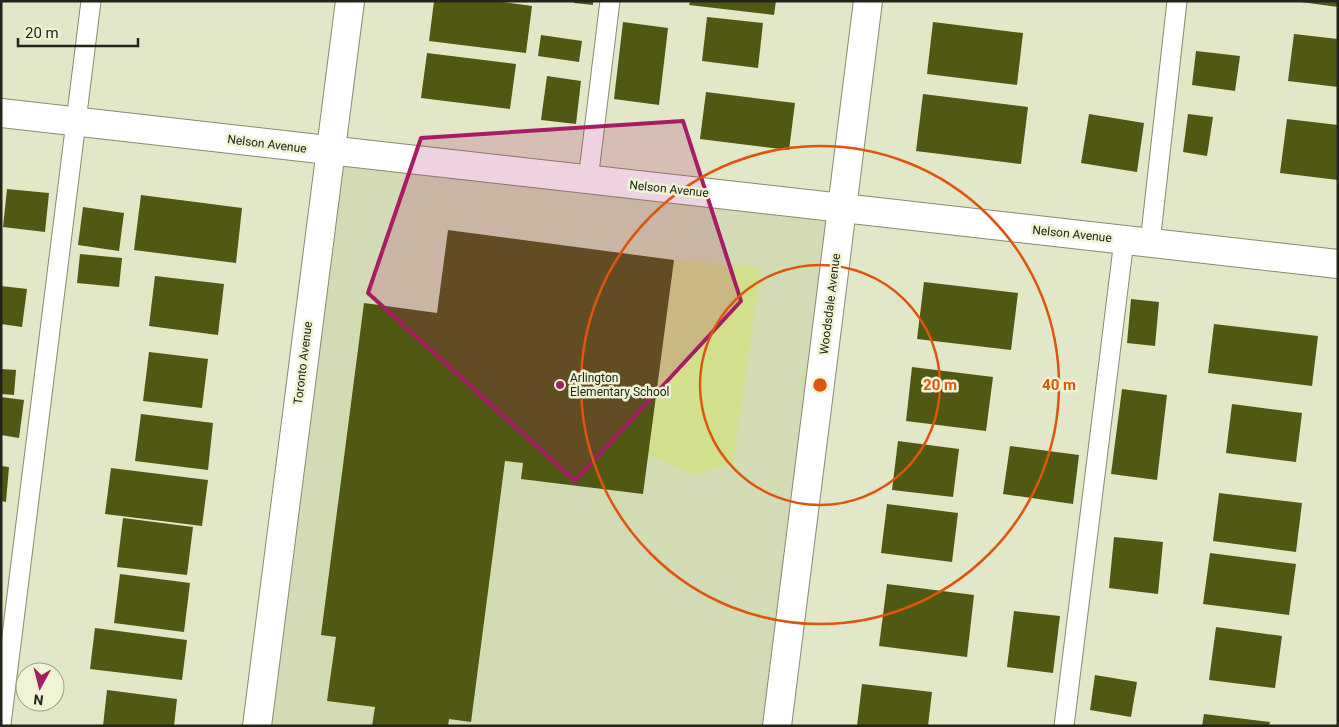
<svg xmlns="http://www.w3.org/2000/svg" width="1339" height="727" font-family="Roboto,sans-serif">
  <rect width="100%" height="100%" fill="#e1e7c7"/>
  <!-- built -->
  <polygon fill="#d3dbb5" points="330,151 842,208 777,726 257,726"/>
  <!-- green -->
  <polygon fill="#d2df8d" points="674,260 761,267 733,463 694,475 648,455"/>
  <!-- building -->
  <g fill="#505814">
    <polygon points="434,1 496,1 532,6 526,53 429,41"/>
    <polygon points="574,1 593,1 593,5 574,3"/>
    <polygon points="690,1 776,1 774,15 689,5"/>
    <polygon points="1301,1 1338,1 1338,7 1301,2"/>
    <polygon points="707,17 763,23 758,68 702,61"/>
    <polygon points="623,22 668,28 659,105 614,99"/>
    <polygon points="933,22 1023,33 1017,85 927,74"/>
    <polygon points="1294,34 1338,39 1338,87 1288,81"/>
    <polygon points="541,35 582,41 579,62 538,56"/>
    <polygon points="1196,51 1240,56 1235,91 1192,85"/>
    <polygon points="427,53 516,64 510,109 421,98"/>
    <polygon points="547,76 581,81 576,124 541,120"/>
    <polygon points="706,92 795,103 789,150 700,139"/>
    <polygon points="923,94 1028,107 1021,164 916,151"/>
    <polygon points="1089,114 1144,123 1137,172 1081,163"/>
    <polygon points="1188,114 1213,117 1207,156 1183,152"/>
    <polygon points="1287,119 1338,125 1338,180 1280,173"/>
    <polygon points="7,189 49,193 45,232 3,227"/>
    <polygon points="141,195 242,208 236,263 134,250"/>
    <polygon points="83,207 124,213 119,251 78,245"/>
    <polygon points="448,230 674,260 643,494 521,479 523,463 505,461 471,722 449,719 448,726 372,726 375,707 327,701 336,637 321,635 364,303 437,313"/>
    <polygon points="80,254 122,258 119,287 77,283"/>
    <polygon points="155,276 224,284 218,335 149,326"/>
    <polygon points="924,282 1018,293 1011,350 917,339"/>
    <polygon points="1,286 27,289 22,327 1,324"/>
    <polygon points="1131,299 1159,302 1155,346 1127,343"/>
    <polygon points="1214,324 1318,336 1312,386 1208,373"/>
    <polygon points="149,352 208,359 202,408 143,401"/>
    <polygon points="912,367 993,377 986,431 906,421"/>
    <polygon points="1,369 16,370 14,395 1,394"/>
    <polygon points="1122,389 1167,395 1157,480 1111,474"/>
    <polygon points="1,397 24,400 19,438 1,435"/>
    <polygon points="1232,404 1302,413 1296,462 1226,453"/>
    <polygon points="141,414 213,423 208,470 135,461"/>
    <polygon points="898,441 959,449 953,497 892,490"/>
    <polygon points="1010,446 1079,455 1073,504 1003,494"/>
    <polygon points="1,466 9,467 6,502 1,501"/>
    <polygon points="111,468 208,480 202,526 105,514"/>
    <polygon points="1219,493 1302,503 1296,552 1213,541"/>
    <polygon points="887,504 958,513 952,562 881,553"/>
    <polygon points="123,518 193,527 187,575 117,567"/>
    <polygon points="1114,537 1163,542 1158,594 1109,588"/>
    <polygon points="1210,553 1296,564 1289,615 1203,604"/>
    <polygon points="120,574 190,583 184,632 114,623"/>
    <polygon points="887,584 974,595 967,657 879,646"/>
    <polygon points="1014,611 1060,616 1053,673 1007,667"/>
    <polygon points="1216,627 1282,636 1275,688 1209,680"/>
    <polygon points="95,628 187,640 182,680 90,669"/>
    <polygon points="1095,675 1137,682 1131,717 1090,710"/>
    <polygon points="862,684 932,692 928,726 857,726"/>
    <polygon points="107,690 177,699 174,726 103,726"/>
    <polygon points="1204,714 1270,722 1269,726 1202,726"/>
  </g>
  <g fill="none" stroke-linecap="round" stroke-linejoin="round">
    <defs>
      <g id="lane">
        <polyline points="588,180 610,1"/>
        <polyline points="1150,243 1177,1"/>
        <polyline points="1,724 91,1"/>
        <polyline points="1064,726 1124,240"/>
      </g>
      <g id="street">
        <polyline points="1,113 1338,264"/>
        <polyline points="257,726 350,1"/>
      </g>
      <polyline id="secondary" points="777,726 868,1"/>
    </defs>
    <!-- lane casing -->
    <use href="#lane" stroke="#868b6e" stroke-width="21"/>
    <!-- street casing -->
    <use href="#street" stroke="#868b6e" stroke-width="30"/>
    <!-- secondary casing -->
    <use href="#secondary" stroke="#868b6e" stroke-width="30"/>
    <!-- lane -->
    <use href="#lane" stroke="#fff" stroke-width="19"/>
    <!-- street -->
    <use href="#street" stroke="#fff" stroke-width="28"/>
    <!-- secondary -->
    <use href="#secondary" stroke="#fff" stroke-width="28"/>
  </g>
  <!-- marked area -->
  <path fill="#a61d64" fill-opacity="0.2" stroke="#a61d64" stroke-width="4" stroke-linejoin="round" d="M683,121l58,180 -166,180 -207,-188 53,-155z"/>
  <!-- distance rings -->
  <g fill="none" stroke="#de560d" stroke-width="2.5">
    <circle cx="820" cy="385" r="120"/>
    <circle cx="820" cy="385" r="239"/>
  </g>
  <!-- markers -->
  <circle fill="#a61d64" stroke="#eef4d4" stroke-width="2" cx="560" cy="385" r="5"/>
  <g text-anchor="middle" stroke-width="5" stroke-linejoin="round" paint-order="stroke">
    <!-- street labels -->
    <g font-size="12" fill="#232519" stroke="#eef4d4">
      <text transform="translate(267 144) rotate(7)" y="4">Nelson Avenue</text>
      <text transform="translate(669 189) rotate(6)" y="4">Nelson Avenue</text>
      <text transform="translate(1072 234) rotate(6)" y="4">Nelson Avenue</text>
      <text transform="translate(830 304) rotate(-83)" y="4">Woodsdale Avenue</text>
      <text transform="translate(303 363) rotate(-83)" y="4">Toronto Avenue</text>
    </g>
    <!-- poi labels -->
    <g font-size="12" fill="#232519" stroke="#eef4d4" text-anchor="start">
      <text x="570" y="382">Arlington<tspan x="570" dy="14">Elementary School</tspan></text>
    </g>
  </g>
  <circle cx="820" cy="385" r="8" fill="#de560d" stroke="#eef4d4" stroke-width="2.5"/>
  <g font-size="15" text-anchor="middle" font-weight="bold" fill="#de560d" stroke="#eef4d4" stroke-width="5" stroke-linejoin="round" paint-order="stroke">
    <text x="940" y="390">20 m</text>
    <text x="1059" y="390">40 m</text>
  </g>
  <!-- border -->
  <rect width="1339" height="727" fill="none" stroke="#232519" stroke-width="5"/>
  <!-- north arrow -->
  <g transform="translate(40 687) rotate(187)"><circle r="24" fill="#eef4d4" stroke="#9da189"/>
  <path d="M0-4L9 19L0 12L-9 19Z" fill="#a61d64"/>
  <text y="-8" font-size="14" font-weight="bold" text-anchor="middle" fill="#232519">N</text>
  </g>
  <!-- scale -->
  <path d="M18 38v8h120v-8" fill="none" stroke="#232519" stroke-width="2.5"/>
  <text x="25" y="38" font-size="15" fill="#232519" stroke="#eef4d4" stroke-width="4" paint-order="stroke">20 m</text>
</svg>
